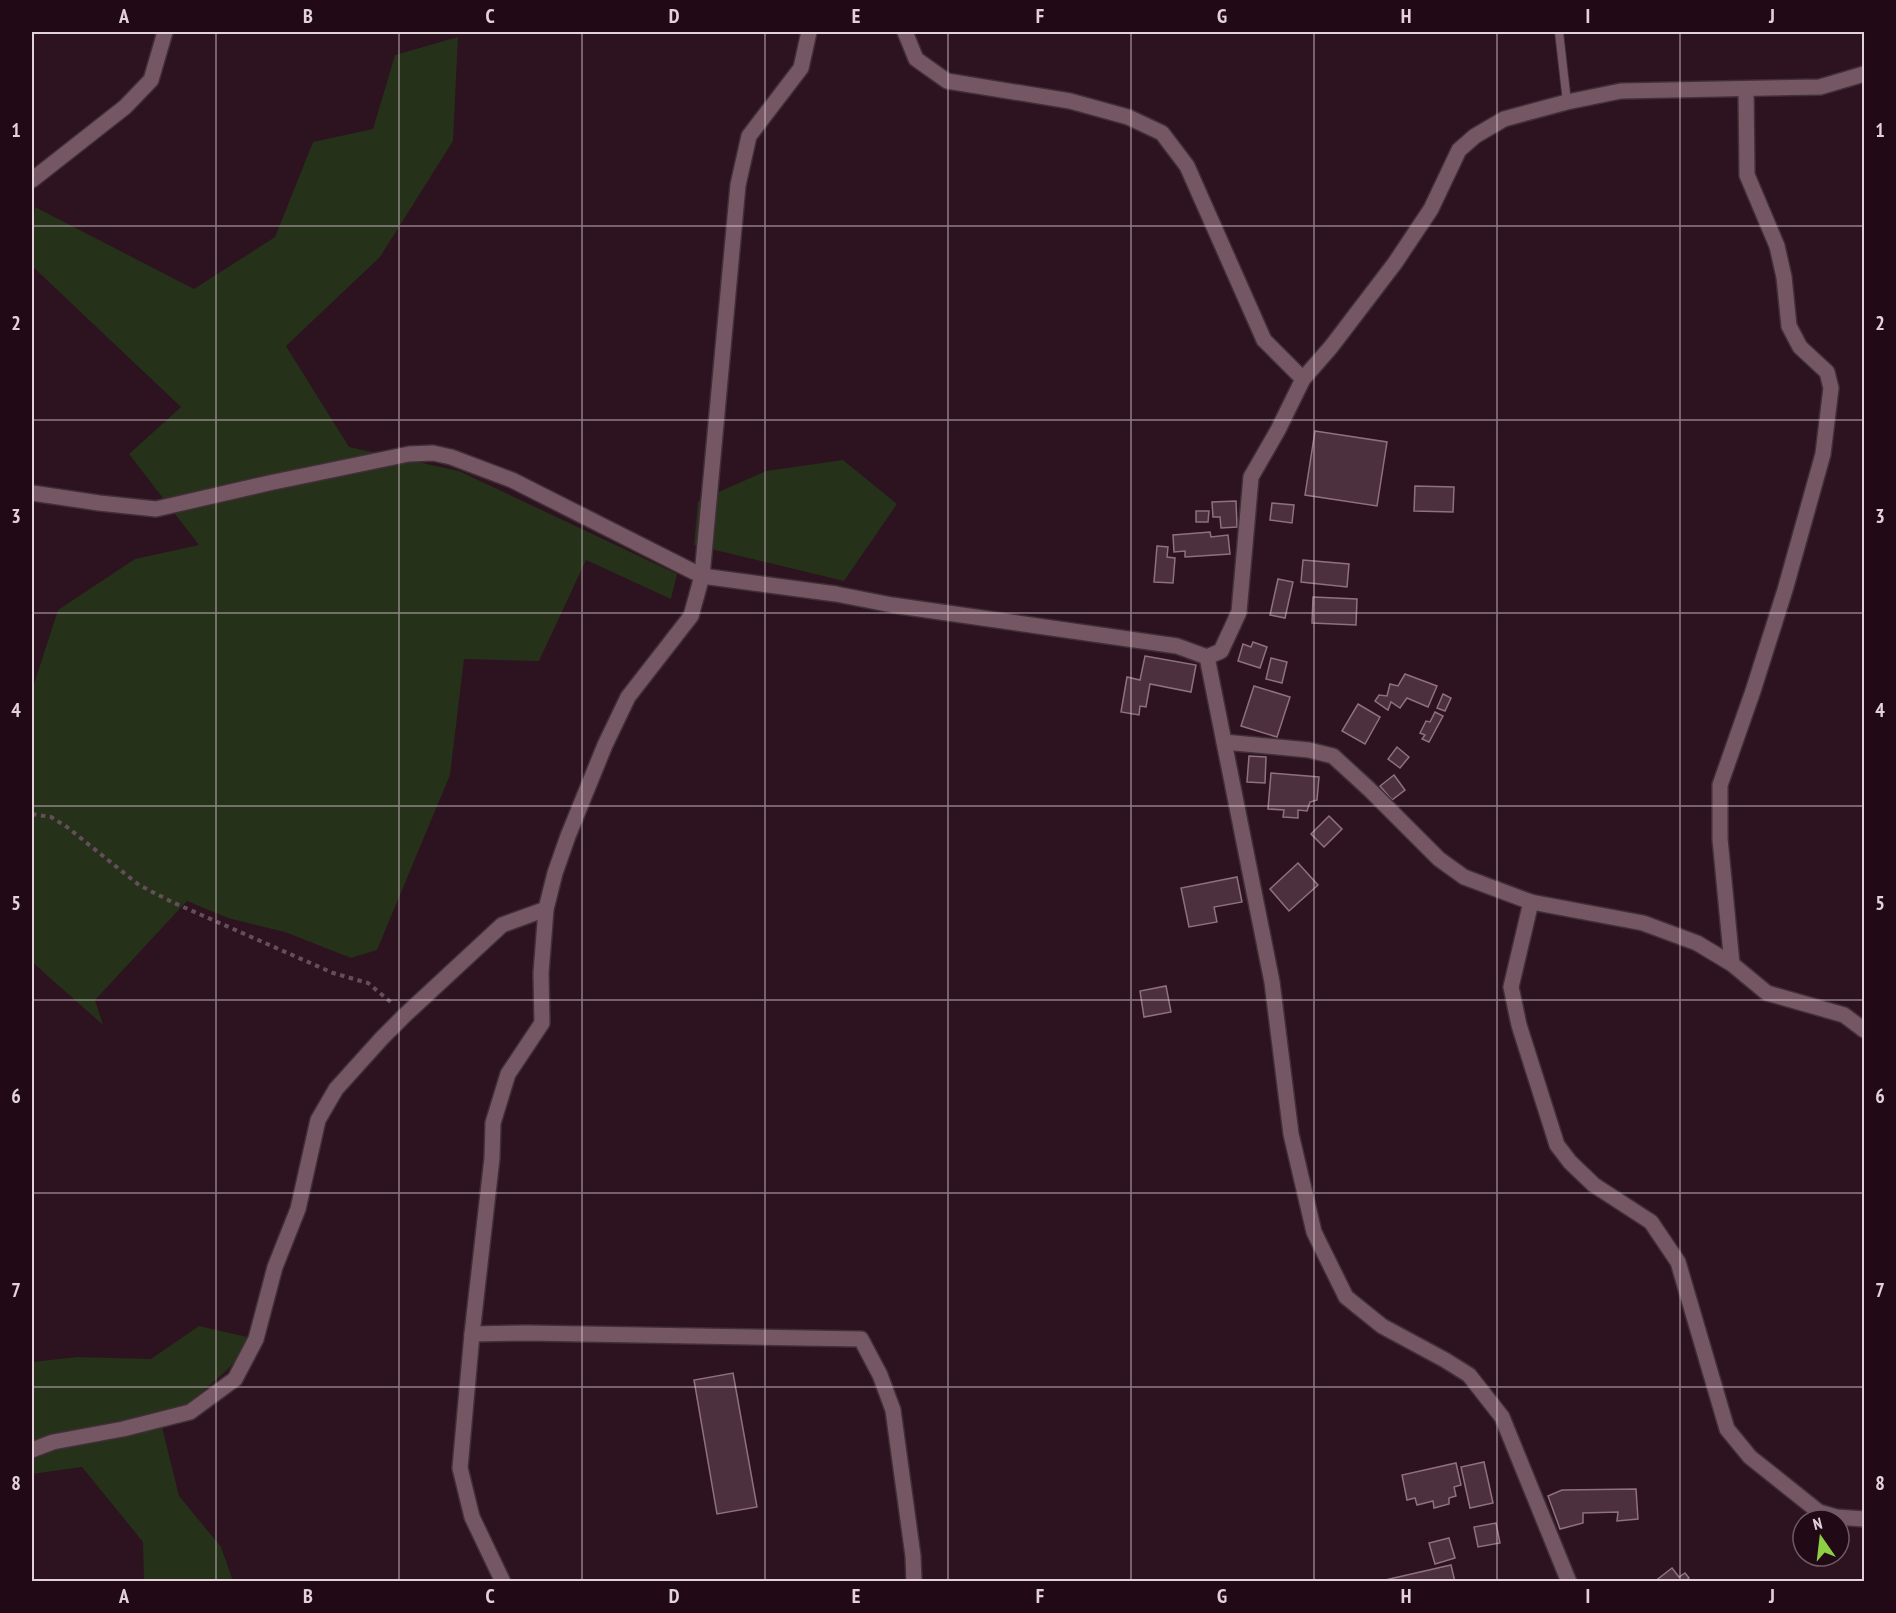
<svg xmlns="http://www.w3.org/2000/svg" width="1896" height="1613" font-family="'PT Sans Narrow',sans-serif">
  <rect width="100%" height="100%" fill="#2c131f"/>
  <!-- green -->
  <g fill="#253119">
    <polygon points="458,37 453,141 380,257 286,346 349,447 459,471 677,574 671,599 586,560 539,661 464,659 450,775 377,950 351,958 285,932 228,918 187,901 95,1000 103,1025 32,962 32,690 58,610 135,559 199,545 129,454 181,407 32,266 32,242 35,207 194,289 275,237 313,142 373,129 395,55"/>
    <polygon points="843,460 897,504 844,581 694,545 698,501 766,471"/>
    <polygon points="199,1326 256,1339 226,1371 162,1427 179,1496 221,1547 233,1581 144,1581 143,1542 82,1467 32,1474 32,1362 77,1357 151,1359"/>
  </g>
  <!-- building -->
  <g fill="#4d303d" stroke="#8f707e" stroke-width="1.5">
    <polygon points="1315,431 1387,442 1377,506 1305,495"/>
    <polygon points="1415,486 1454,487 1453,512 1414,511"/>
    <polygon points="1236,501 1237,527 1221,528 1220,517 1213,517 1212,502"/>
    <polygon points="1272,503 1294,505 1292,523 1270,520"/>
    <polygon points="1196,511 1209,511 1208,522 1196,522"/>
    <polygon points="1210,532 1211,537 1228,535 1230,554 1185,557 1185,551 1174,552 1173,535"/>
    <polygon points="1157,546 1168,547 1167,557 1175,558 1173,583 1154,582"/>
    <polygon points="1303,560 1349,564 1347,587 1301,582"/>
    <polygon points="1278,579 1293,582 1285,618 1270,615"/>
    <polygon points="1313,597 1357,599 1356,625 1312,623"/>
    <polygon points="1253,642 1267,647 1260,668 1238,661 1243,644 1251,647"/>
    <polygon points="1145,656 1196,665 1191,692 1150,684 1146,707 1140,706 1139,715 1121,712 1127,677 1140,680"/>
    <polygon points="1271,658 1287,662 1282,683 1266,679"/>
    <polygon points="1405,674 1437,686 1428,707 1407,698 1400,708 1391,702 1388,710 1375,701 1379,695 1387,696 1390,684 1398,686"/>
    <polygon points="1254,686 1290,697 1277,737 1241,726"/>
    <polygon points="1443,694 1451,698 1445,711 1437,708"/>
    <polygon points="1358,704 1380,717 1365,744 1342,731"/>
    <polygon points="1435,712 1443,716 1429,742 1422,739 1425,735 1420,733 1426,721 1430,722"/>
    <polygon points="1397,747 1409,757 1400,768 1388,759"/>
    <polygon points="1249,756 1266,757 1265,783 1247,782"/>
    <polygon points="1271,773 1319,777 1317,800 1310,802 1307,811 1298,810 1298,818 1283,817 1284,810 1268,809"/>
    <polygon points="1394,775 1405,790 1392,800 1380,786"/>
    <polygon points="1329,816 1342,829 1324,847 1311,834"/>
    <polygon points="1298,863 1318,885 1289,911 1270,889"/>
    <polygon points="1237,877 1242,902 1214,907 1217,922 1189,927 1181,888"/>
    <polygon points="1166,986 1171,1012 1144,1017 1140,991"/>
    <polygon points="733,1373 757,1507 717,1514 694,1380"/>
    <polygon points="1484,1462 1493,1503 1470,1508 1461,1467"/>
    <polygon points="1456,1463 1461,1485 1454,1487 1456,1496 1449,1498 1449,1504 1434,1508 1433,1501 1417,1505 1415,1498 1407,1500 1402,1475"/>
    <polygon points="1636,1489 1638,1519 1617,1521 1618,1512 1583,1513 1583,1523 1560,1529 1548,1496 1562,1490"/>
    <polygon points="1496,1523 1500,1543 1478,1547 1474,1527"/>
    <polygon points="1449,1538 1455,1558 1435,1564 1429,1543"/>
    <polygon points="1451,1565 1455,1582 1386,1582 1385,1580"/>
    <polygon points="1672,1568 1679,1577 1685,1573 1689,1578 1684,1582 1654,1582"/>
  </g>
  <g fill="none" stroke-linecap="round" stroke-linejoin="round">
    <defs>
      <polyline id="lane" points="1559,32 1567,102"/>
      <g id="street">
        <polyline points="905,32 916,59 947,81 1070,101 1128,117 1162,133 1187,166 1264,340 1303,379"/>
        <polyline points="1207,657 1221,651 1239,612 1251,477 1278,430 1303,379 1331,347 1395,263 1431,209 1459,150 1475,136 1504,119 1567,102 1621,91 1820,87 1864,74"/>
        <polyline points="1224,742 1309,750 1333,756 1369,789 1439,859 1464,877 1531,902 1643,923 1697,943 1732,964 1767,993 1844,1015 1864,1030"/>
        <polyline points="1531,902 1511,987 1519,1025 1557,1145 1570,1162 1594,1185 1651,1222 1678,1262 1727,1429 1750,1457 1819,1512 1836,1517 1864,1519"/>
        <polyline points="1732,964 1720,839 1720,785 1753,691 1785,590 1823,454 1831,388 1827,372 1800,347 1789,326 1784,277 1777,246 1747,175 1746,90"/>
        <polyline points="472,1334 528,1333 861,1339 880,1375 893,1410 913,1556 914,1582"/>
        <polyline points="32,1450 53,1442 123,1429 190,1412 235,1379 256,1339 275,1267 298,1209 318,1120 336,1089 382,1038 405,1015 502,925 546,909"/>
        <polyline points="503,1582 472,1517 460,1468 472,1334 492,1158 493,1123 508,1074 542,1023 541,973 546,909 555,873 568,836 605,745 628,697 691,616 702,576 738,185 749,136 801,68 809,32"/>
      </g>
      <g id="secondary">
        <polyline points="32,180 125,107 151,80 165,32"/>
        <polyline points="32,493 99,503 156,509 269,483 409,454 433,453 451,457 512,480 702,576 836,594 892,605 1177,646 1207,657 1272,982 1291,1134 1314,1232 1346,1297 1382,1326 1445,1360 1469,1375 1502,1417 1569,1582"/>
      </g>
    </defs>
    <!-- lane casing -->
    <use href="#lane" stroke="#412f37" stroke-width="10"/>
    <!-- street casing -->
    <use href="#street" stroke="#412f37" stroke-width="18"/>
    <!-- secondary casing -->
    <use href="#secondary" stroke="#412f37" stroke-width="18"/>
    <!-- path -->
    <polyline stroke="#654e59" stroke-width="4" stroke-dasharray="4.5 4.5" stroke-linecap="butt" points="32,814 51,817 67,827 139,885 172,902 333,973 368,983 393,1004"/>
    <!-- lane -->
    <use href="#lane" stroke="#755764" stroke-width="8"/>
    <!-- street -->
    <use href="#street" stroke="#755764" stroke-width="15"/>
    <!-- secondary -->
    <use href="#secondary" stroke="#755764" stroke-width="15"/>
  </g>
  <!-- grid -->
  <path fill="none" stroke="#e4d2da" stroke-width="1.5" stroke-opacity="0.55" d="M216,32v1550M399,32v1550M582,32v1550M765,32v1550M948,32v1550M1131,32v1550M1314,32v1550M1497,32v1550M1680,32v1550M32,226h1832M32,420h1832M32,613h1832M32,806h1832M32,1000h1832M32,1193h1832M32,1387h1832"/>
  <!-- border -->
  <rect width="1896" height="1613" fill="none" stroke="#210a16" stroke-width="66"/>
  <!-- north arrow -->
  <g transform="translate(1821 1538) rotate(346)"><circle r="28" fill="#210a16" stroke="#6f5a64" stroke-width="1.5"/>
  <path d="M0-4.5L10 22L0 15L-10 22Z" fill="#8dce44"/>
  <text y="-9" font-size="16" font-weight="bold" text-anchor="middle" fill="#e4d2da">N</text>
  </g>
  <rect x="33" y="33" width="1830" height="1547" fill="none" stroke="#e4d2da" stroke-width="2"/>
  <g font-size="20" text-anchor="middle" font-weight="bold" fill="#e4d2da">
    <text x="124" y="23">A</text>
    <text x="308" y="23">B</text>
    <text x="490" y="23">C</text>
    <text x="674" y="23">D</text>
    <text x="856" y="23">E</text>
    <text x="1040" y="23">F</text>
    <text x="1222" y="23">G</text>
    <text x="1406" y="23">H</text>
    <text x="1588" y="23">I</text>
    <text x="1772" y="23">J</text>
    <text x="16" y="137">1</text>
    <text x="1880" y="137">1</text>
    <text x="16" y="330">2</text>
    <text x="1880" y="330">2</text>
    <text x="16" y="523">3</text>
    <text x="1880" y="523">3</text>
    <text x="16" y="717">4</text>
    <text x="1880" y="717">4</text>
    <text x="16" y="910">5</text>
    <text x="1880" y="910">5</text>
    <text x="16" y="1103">6</text>
    <text x="1880" y="1103">6</text>
    <text x="16" y="1297">7</text>
    <text x="1880" y="1297">7</text>
    <text x="16" y="1490">8</text>
    <text x="1880" y="1490">8</text>
    <text x="124" y="1603">A</text>
    <text x="308" y="1603">B</text>
    <text x="490" y="1603">C</text>
    <text x="674" y="1603">D</text>
    <text x="856" y="1603">E</text>
    <text x="1040" y="1603">F</text>
    <text x="1222" y="1603">G</text>
    <text x="1406" y="1603">H</text>
    <text x="1588" y="1603">I</text>
    <text x="1772" y="1603">J</text>
  </g>
</svg>
